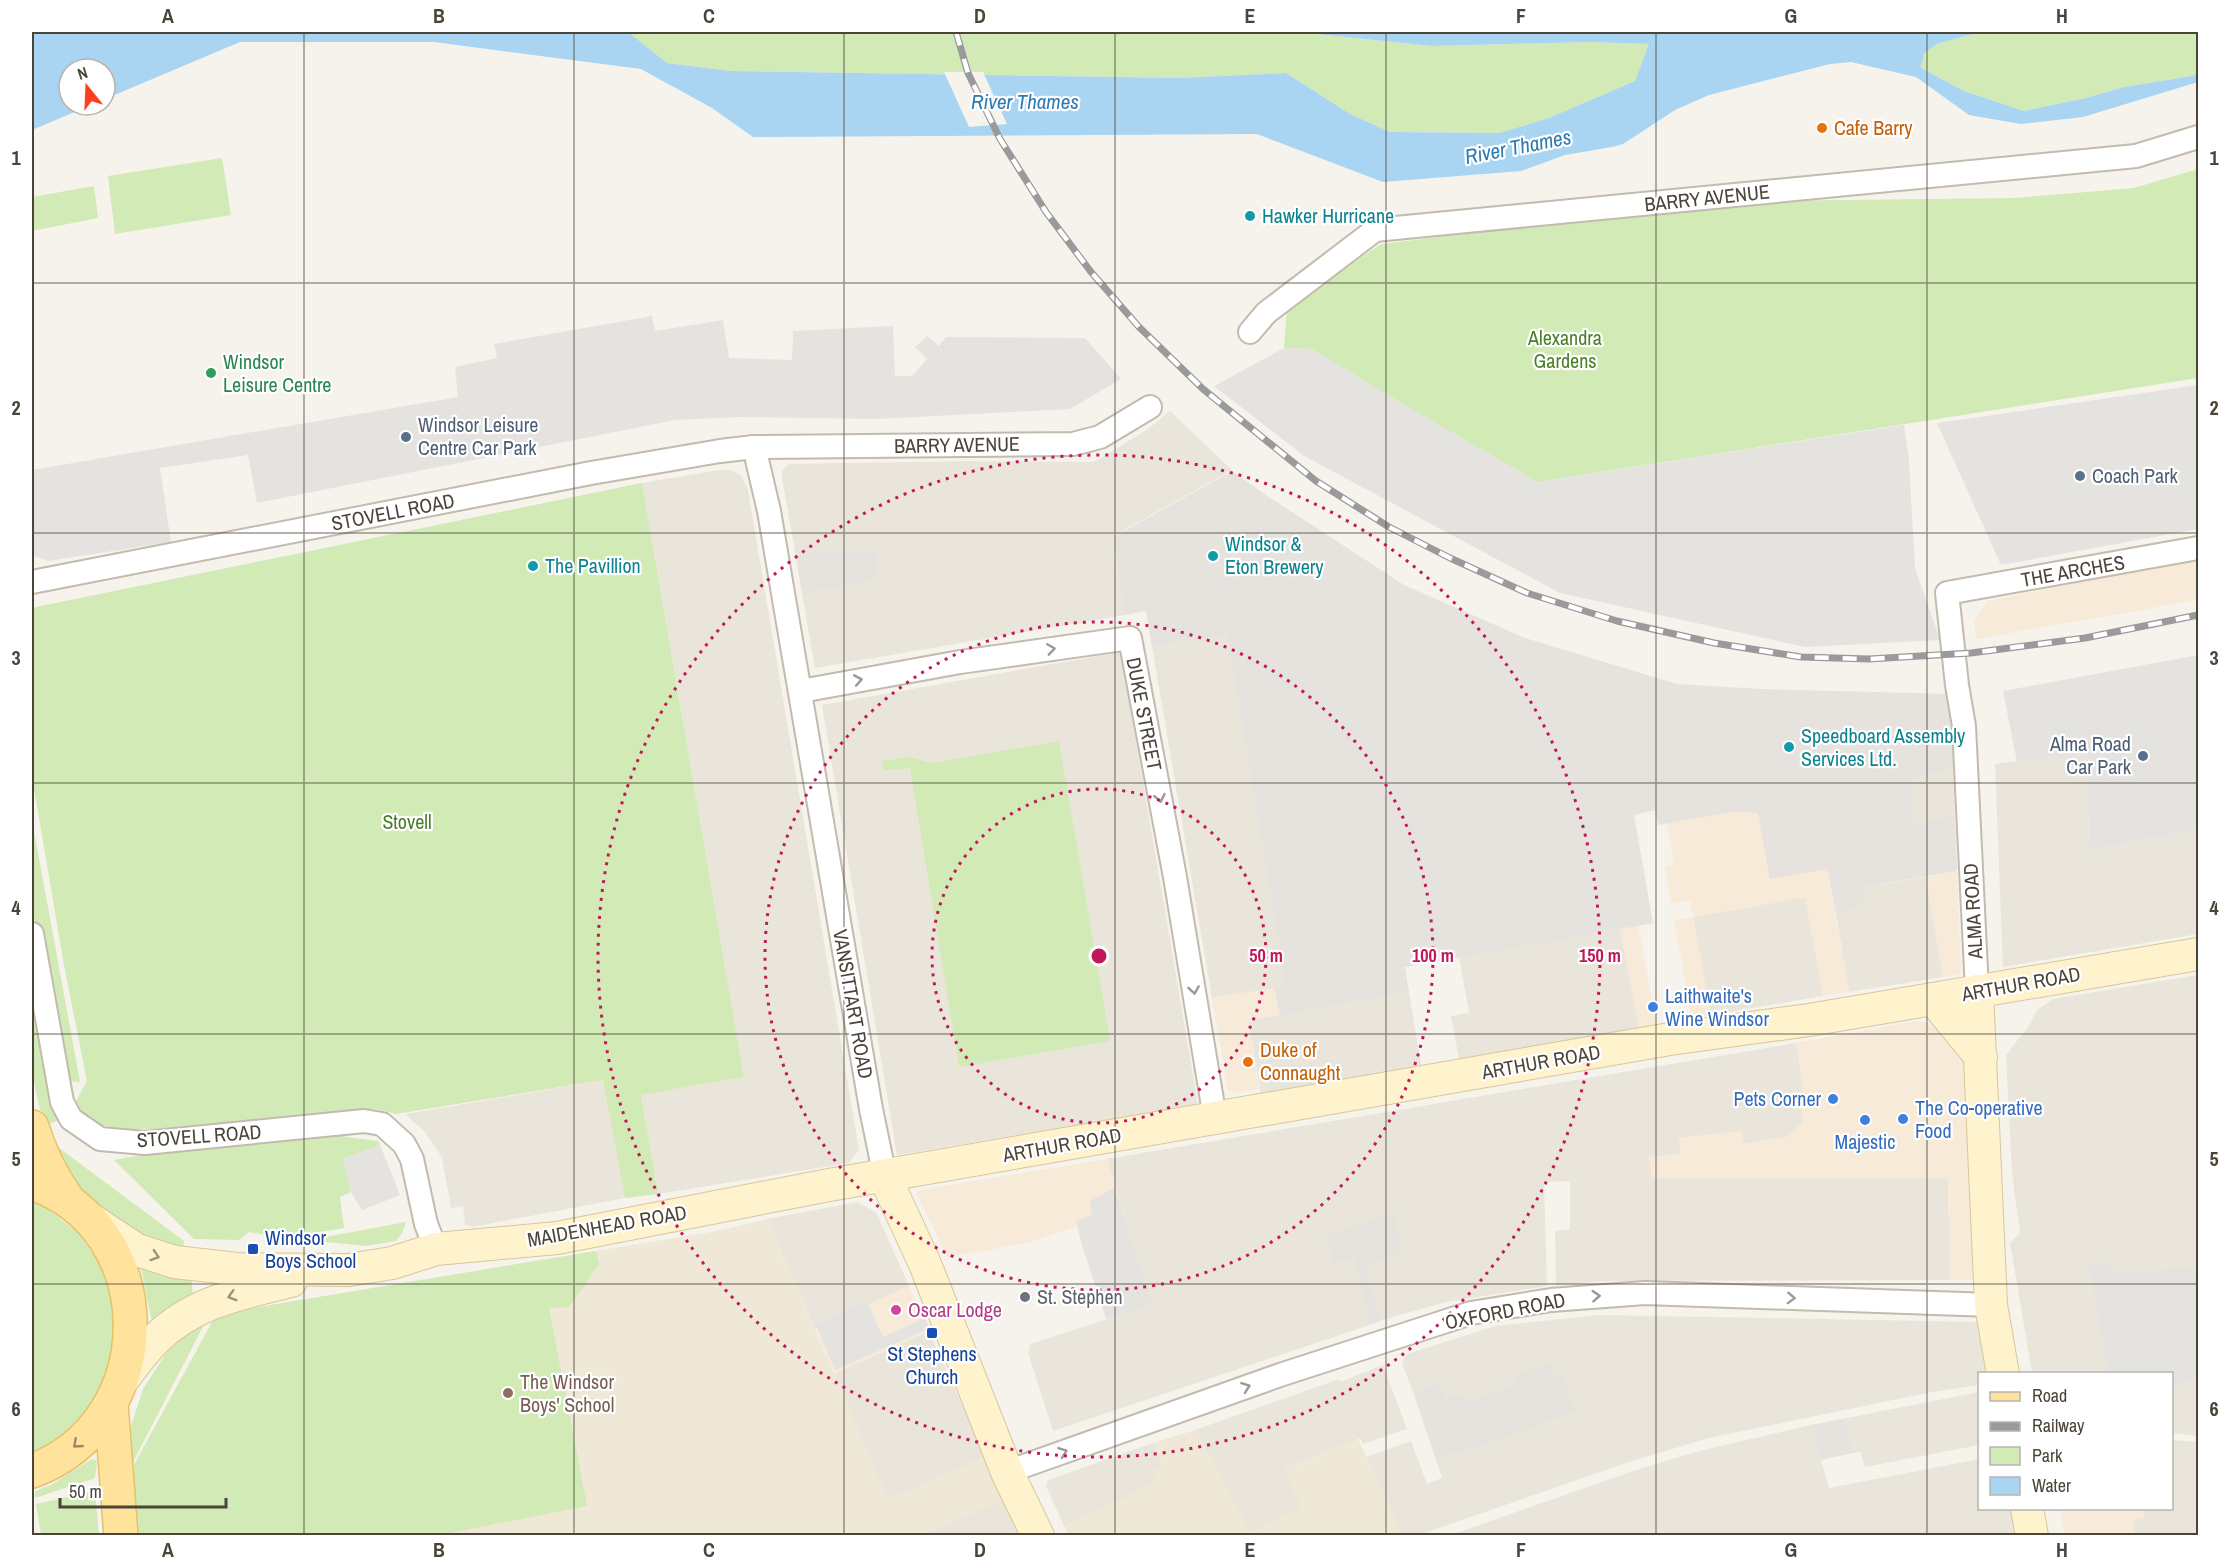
<svg xmlns="http://www.w3.org/2000/svg" width="2230" height="1567" font-family="'Archivo Narrow',sans-serif">
  <rect width="100%" height="100%" fill="#f6f3ec"/>
  <!-- residential -->
  <g fill="#eae5da" fill-rule="evenodd">
    <polygon points="1170,411 1232,470 1113,536 1125,615 815,668 802,594 876,581 876,550 795,551 782,478 782,471 786,466 790,464 973,461 1090,462 1098,460 1148,429"/>
    <polygon points="720,470 731,470 741,475 748,490 859,1150 849,1163 658,1194 641,1095 744,1077 642,483"/>
    <polygon points="1227,635 1287,986 1212,998 1152,647"/>
    <path d="M1121,652l77,453 -301,50 -75,-450zM1059,742l-100,325 -49,-310 22,6z"/>
    <polygon points="2087,751 2089,850 2198,830 2198,934 2003,967 1995,764"/>
    <polygon points="1953,769 1955,815 1914,823 1912,776"/>
    <polygon points="1926,877 1943,977 1849,992 1836,914 1850,910 1850,907 1863,887"/>
    <polygon points="1806,897 1823,996 1711,1015 1693,917"/>
    <polygon points="1620,929 1639,1028 1459,1059 1451,1016 1469,1013 1459,956"/>
    <polygon points="2198,975 2198,1436 2172,1433 2172,1374 2032,1373 2010,1243 2020,1233 2012,1173 2006,1055 2028,1027 2037,1010 2053,999"/>
    <polygon points="1409,992 1421,1065 1261,1094 1248,1020"/>
    <polygon points="1796,1043 1802,1077 1802,1123 1788,1137 1743,1144 1741,1131 1679,1138 1681,1154 1649,1157 1652,1178 1948,1178 1950,1280 1607,1281 1556,1285 1555,1231 1570,1229 1570,1181 1544,1182 1547,1286 1446,1302 1382,1320 1366,1270 1383,1258 1354,1256 1370,1325 1053,1431 1028,1353 1030,1344 1151,1305 1107,1159"/>
    <polygon points="604,1080 625,1198 472,1227 465,1225 463,1206 451,1208 442,1158 434,1145 423,1130 405,1114"/>
    <polygon points="857,1202 876,1212 909,1286 815,1329 767,1219"/>
    <polygon points="1599,1315 1980,1322 1991,1373 1980,1374 1979,1385 1932,1392 1709,1438 1632,1461 1419,1535 1402,1535 1366,1457 1411,1441 1427,1484 1442,1478 1436,1460 1578,1410 1571,1400 1565,1375 1555,1377 1552,1368 1465,1403 1445,1399 1440,1384 1413,1392 1402,1363 1407,1354 1495,1326"/>
    <polygon points="929,1331 985,1457 888,1500 834,1374"/>
    <polygon points="1383,1365 1407,1429 1363,1444 1361,1439 1358,1439 1285,1469 1302,1508 1250,1533 1195,1430 1339,1379 1340,1382"/>
    <polygon points="1979,1392 1979,1445 1865,1467 1861,1452 1853,1453 1847,1418"/>
    <polygon points="1811,1425 1829,1488 1979,1459 1980,1508 2014,1509 2019,1536 1448,1536 1636,1470 1699,1451"/>
    <polygon points="2172,1440 2198,1442 2198,1535 2133,1535 2133,1520 2144,1518 2144,1509 2172,1508"/>
    <polygon points="1153,1443 1163,1468 1153,1472 1157,1481 1119,1501 1064,1526 1046,1486 1048,1480"/>
    <polygon points="1006,1498 1022,1536 920,1536"/>
  </g>
  <!-- commercial -->
  <g fill="#f7ead8">
    <polygon points="2198,558 2198,600 1976,639 1974,620 1988,601"/>
    <polygon points="1732,812 1759,813 1827,869 1849,992 1823,996 1805,897 1693,917 1711,1015 1692,1019 1674,920 1693,917 1690,901 1671,904 1665,866 1674,865 1667,823"/>
    <polygon points="1957,871 1961,973 1943,977 1926,877"/>
    <polygon points="1638,925 1656,1025 1639,1028 1620,929"/>
    <polygon points="1274,988 1280,1015 1248,1021 1259,1089 1234,1093 1228,1090 1212,998"/>
    <polygon points="1917,1021 1937,1025 1964,1052 1973,1280 1950,1280 1948,1178 1652,1178 1649,1157 1680,1154 1679,1138 1741,1131 1743,1144 1788,1137 1802,1123 1802,1077 1796,1043"/>
    <polygon points="1107,1159 1115,1188 1113,1214 1028,1243 947,1257 917,1194 919,1190"/>
    <polygon points="909,1286 929,1331 834,1374 815,1329"/>
    <polygon points="2060,1509 2144,1509 2144,1518 2134,1520 2133,1535 2064,1535"/>
  </g>
  <!-- industrial -->
  <g fill="#e6e2dd">
    <polygon points="1232,471 1266,495 1404,585 1525,638 1677,684 1761,689 1952,694 1958,768 1912,777 1914,823 1955,815 1957,871 1863,887 1865,904 1851,907 1851,910 1836,914 1827,869 1770,879 1758,813 1732,812 1658,825 1655,810 1634,815 1653,923 1405,967 1409,992 1280,1015 1274,988 1286,985 1227,635 1152,647 1146,611 1125,615 1113,537"/>
    <polygon points="877,550 876,581 802,594 795,551"/>
    <polygon points="1394,1213 1401,1254 1383,1258 1366,1270 1382,1320 1370,1325 1354,1257 1334,1263 1326,1236"/>
    <polygon points="1551,1363 1555,1377 1565,1375 1571,1400 1578,1411 1436,1460 1413,1392 1440,1383 1445,1399 1463,1394 1466,1402 1513,1384 1517,1376"/>
    <polygon points="1847,1418 1853,1453 1821,1460 1811,1425"/>
  </g>
  <!-- education -->
  <g fill="#efe8d6">
    <polygon points="767,1219 888,1499 985,1457 1006,1498 920,1536 137,1536 212,1322 234,1311 717,1231"/>
    <polygon points="1195,1430 1250,1533 1302,1508 1284,1470 1358,1439 1402,1535 1069,1535 1064,1526 1119,1501 1156,1481 1153,1472 1163,1467 1153,1443"/>
  </g>
  <!-- green -->
  <g fill="#d2eab5">
    <polygon points="628,32 1298,32 1432,46 1590,42 1649,44 1635,81 1549,118 1499,133 1390,132 1350,114 1286,73 1180,78 731,71 667,63"/>
    <polygon points="1980,32 2198,32 2198,73 2192,76 2124,87 2086,98 2024,111 1964,91 1921,68 1924,53 1937,44"/>
    <polygon points="222,158 231,215 115,234 108,176"/>
    <polygon points="2198,169 2198,378 1537,482 1394,399 1312,349 1284,348 1287,308 1381,244 1749,201 2015,198 2134,188"/>
    <polygon points="94,186 98,218 32,231 32,197"/>
    <polygon points="642,483 744,1077 641,1095 658,1194 625,1198 603,1080 396,1114 376,1109 167,1129 121,1129 101,1125 88,1118 75,1103 87,1081 64,965 32,777 32,609 36,607"/>
    <polygon points="1059,741 1110,1041 959,1067 910,768 884,770 882,761 910,757 932,763"/>
    <polygon points="32,820 80,1082 66,1081 35,924 32,905"/>
    <polygon points="32,1010 57,1121 44,1126 32,1075"/>
    <polygon points="342,1130 345,1137 378,1141 380,1145 343,1159 351,1192 340,1197 344,1228 285,1238 249,1232 239,1240 194,1239 114,1160 163,1151"/>
    <polygon points="55,1145 184,1241 183,1249 149,1237 112,1218 63,1171"/>
    <polygon points="32,1202 44,1206 78,1233 103,1268 116,1310 114,1354 100,1396 73,1431 32,1458"/>
    <polygon points="406,1222 402,1233 396,1241 365,1246 309,1240"/>
    <polygon points="596,1251 599,1264 569,1307 549,1308 587,1506 449,1533 449,1535 137,1535 130,1472 212,1322 234,1311"/>
    <polygon points="146,1266 191,1274 193,1299 157,1320 151,1319 141,1268"/>
    <polygon points="206,1321 132,1464 124,1464 130,1429 143,1389 167,1352 181,1334"/>
    <polygon points="92,1459 97,1461 95,1478 35,1498 35,1491 51,1485"/>
    <polygon points="95,1491 99,1535 41,1535 36,1504"/>
  </g>
  <!-- parking -->
  <g fill="#e5e3e0">
    <polygon points="652,316 655,331 723,320 729,358 792,360 793,331 893,326 895,376 912,376 927,359 915,347 927,336 939,346 946,337 1085,338 1121,379 1070,409 876,419 741,417 675,420 257,503 248,455 160,468 171,542 48,561 32,555 32,470 458,397 455,367 497,358 494,344"/>
    <polygon points="1284,348 1312,349 1394,399 1537,482 1904,425 1909,460 1915,568 1940,640 1805,647 1560,593 1304,456 1214,386"/>
    <polygon points="2198,385 2198,529 2001,565 1937,423"/>
    <polygon points="2198,655 2198,830 2089,850 2087,752 2017,762 2003,691"/>
    <polygon points="380,1145 400,1195 362,1210 351,1192 343,1159"/>
    <polygon points="1115,1188 1152,1305 1106,1319 1081,1242 1076,1221 1092,1215 1090,1201"/>
    <polygon points="2111,1262 2116,1275 2153,1270 2198,1268 2198,1379 2172,1384 2172,1374 2108,1373 2089,1265"/>
    <polygon points="867,1302 883,1337 925,1318 930,1328 835,1370 816,1325"/>
  </g>
  <!-- water -->
  <polygon fill="#a9d4f2" points="32,32 628,32 667,63 731,71 1180,78 1286,73 1350,114 1390,132 1499,133 1549,118 1635,81 1649,44 1590,42 1432,46 1298,32 1980,32 1937,44 1924,53 1921,68 1964,91 2024,111 2086,98 2124,87 2192,76 2198,73 2198,82 2083,117 2021,124 1969,115 1916,77 1851,62 1830,64 1709,95 1675,110 1623,144 1612,147 1565,155 1521,171 1383,182 1257,134 753,137 712,108 641,69 434,42 240,42 105,99 105,69 69,69 69,105 91,105 32,130"/>
  <!-- pier -->
  <polygon fill="#f6f3ec" points="944,72 983,72 1007,124 969,127"/>
  <g fill="none" stroke-linecap="round" stroke-linejoin="round">
    <defs>
      <g id="street">
        <polyline points="1250,332 1266,313 1375,230 2136,156 2198,137"/>
        <polyline points="754,447 769,511 871,1109 885,1177"/>
        <polyline points="32,582 591,473 720,451 754,447 1073,444 1100,437 1150,407"/>
        <polyline points="801,691 960,662 1130,638 1175,877 1215,1118"/>
        <polyline points="32,934 62,1102 71,1119 100,1139 145,1143 364,1121 382,1124 404,1144 412,1159 426,1224 436,1249"/>
        <polyline points="1977,991 1964,726 1957,685 1947,593 2198,548"/>
        <polyline points="1007,1472 1280,1375 1471,1313 1551,1300 1645,1293 1991,1305"/>
      </g>
      <g id="secondary">
        <polyline points="1977,991 1991,1305 2003,1374"/>
        <polyline points="1933,999 1981,1057"/>
        <polyline points="885,1177 925,1264 1007,1472 1038,1536"/>
        <polyline points="90,1219 137,1250 175,1262 237,1269 349,1270 392,1263 436,1249 557,1238 829,1185 1670,1039 1809,1020 2198,954"/>
        <path d="M121,1382c11,-15 22,-30 35,-43 37,-37 86,-46 135,-58"/>
        <polyline points="2027,1508 2032,1536"/>
      </g>
      <g id="primary">
        <path d="M32,1127c8,27 20,50 36,73"/>
        <path d="M32,1183c132,46 130,240 0,288"/>
        <polyline points="111,1404 121,1536"/>
      </g>
    </defs>
    <!-- street casing -->
    <use href="#street" stroke="#c2bbae" stroke-width="26"/>
    <!-- secondary casing -->
    <use href="#secondary" stroke="#d6c79b" stroke-width="34"/>
    <!-- primary casing -->
    <use href="#primary" stroke="#e6c16a" stroke-width="36"/>
    <!-- street -->
    <use href="#street" stroke="#fff" stroke-width="22"/>
    <!-- secondary -->
    <use href="#secondary" stroke="#fff3cd" stroke-width="32"/>
    <!-- primary -->
    <use href="#primary" stroke="#ffe39c" stroke-width="33"/>
    <defs>
      <polyline id="rail" points="956,32 968,73 1000,139 1046,212 1091,272 1139,327 1203,389 1316,481 1389,527 1450,558 1527,593 1617,621 1714,643 1801,657 1869,659 1971,653 2085,638 2198,615"/>
    </defs>
    <!-- rail casing -->
    <use href="#rail" stroke="#9a9a9a" stroke-width="7"/>
    <!-- rail -->
    <use href="#rail" stroke="#fff" stroke-width="4.5" stroke-dasharray="14" stroke-linecap="butt"/>
  </g>
  <!-- one-way arrows -->
  <defs><path id="oneway-chevron" d="M-2-3.5L2.5 0L-2 3.5" fill="none" stroke-width="1.6" stroke-linecap="round" stroke-linejoin="round" transform="scale(1.5)"/></defs>
  <g stroke="#9c9892">
    <use href="#oneway-chevron" transform="translate(1051 649) rotate(-8)"/>
    <use href="#oneway-chevron" transform="translate(858 680) rotate(-10)"/>
    <use href="#oneway-chevron" transform="translate(1160 798) rotate(79)"/>
    <use href="#oneway-chevron" transform="translate(1194 990) rotate(81)"/>
    <use href="#oneway-chevron" transform="translate(1596 1296) rotate(-4)"/>
    <use href="#oneway-chevron" transform="translate(1791 1298) rotate(2)"/>
    <use href="#oneway-chevron" transform="translate(1246 1387) rotate(-20)"/>
    <use href="#oneway-chevron" transform="translate(1063 1452) rotate(-20)"/>
  </g>
  <g stroke="#9c937c">
    <use href="#oneway-chevron" transform="translate(155 1256) rotate(18)"/>
    <use href="#oneway-chevron" transform="translate(232 1296) rotate(164)"/>
  </g>
  <use stroke="#9c8c66" href="#oneway-chevron" transform="translate(77 1444) rotate(139)"/>
  <!-- grid -->
  <path fill="none" stroke="#4b4439" stroke-width="1.5" stroke-opacity="0.55" d="M304,32v1504M574,32v1504M844,32v1504M1115,32v1504M1386,32v1504M1656,32v1504M1927,32v1504M32,283h2166M32,533h2166M32,783h2166M32,1034h2166M32,1284h2166"/>
  <!-- distance rings -->
  <g fill="none" stroke="#c2185b" stroke-width="3" stroke-dasharray="3 6">
    <circle cx="1099" cy="956" r="167"/>
    <circle cx="1099" cy="956" r="334"/>
    <circle cx="1099" cy="956" r="501"/>
  </g>
  <!-- markers -->
  <g fill="#e8710a" stroke="#fff" stroke-width="2">
    <circle cx="1822" cy="128" r="6"/>
    <circle cx="1248" cy="1062" r="6"/>
  </g>
  <g fill="#0f9aa8" stroke="#fff" stroke-width="2">
    <circle cx="1250" cy="216" r="6"/>
    <circle cx="1213" cy="556" r="6"/>
    <circle cx="533" cy="566" r="6"/>
    <circle cx="1789" cy="747" r="6"/>
  </g>
  <circle fill="#2e9e5b" stroke="#fff" stroke-width="2" cx="211" cy="373" r="6"/>
  <g fill="#5c6f8a" stroke="#fff" stroke-width="2">
    <circle cx="406" cy="437" r="6"/>
    <circle cx="2080" cy="476" r="6"/>
    <circle cx="2143" cy="756" r="6"/>
  </g>
  <g fill="#3f7fe0" stroke="#fff" stroke-width="2">
    <circle cx="1653" cy="1007" r="6"/>
    <circle cx="1833" cy="1099" r="6"/>
    <circle cx="1903" cy="1119" r="6"/>
    <circle cx="1865" cy="1120" r="6"/>
  </g>
  <g fill="#1a4fb4" stroke="#fff" stroke-width="2">
    <rect x="247" y="1243" width="12" height="12" rx="3"/>
    <rect x="926" y="1327" width="12" height="12" rx="3"/>
  </g>
  <circle fill="#6b7280" stroke="#fff" stroke-width="2" cx="1025" cy="1297" r="6"/>
  <circle fill="#d1479c" stroke="#fff" stroke-width="2" cx="896" cy="1310" r="6"/>
  <circle fill="#8d6e63" stroke="#fff" stroke-width="2" cx="508" cy="1393" r="6"/>
  <g text-anchor="middle" stroke-width="4.5" stroke-linejoin="round" paint-order="stroke">
    <!-- food labels -->
    <g font-size="20" fill="#c56008" stroke="#fff" text-anchor="start">
      <text x="1834" y="135">Cafe Barry</text>
      <text x="1260" y="1057">Duke of<tspan x="1260" dy="23">Connaught</tspan></text>
    </g>
    <!-- street labels -->
    <g font-size="20" fill="#4b4439" stroke="#fff">
      <text transform="translate(1707 198) rotate(-6)" y="7">BARRY AVENUE</text>
      <text transform="translate(957 445) rotate(-1)" y="7">BARRY AVENUE</text>
      <text transform="translate(393 512) rotate(-11)" y="7">STOVELL ROAD</text>
      <text transform="translate(2073 571) rotate(-10)" y="7">THE ARCHES</text>
      <text transform="translate(1144 714) rotate(79)" y="7">DUKE STREET</text>
      <text transform="translate(1973 911) rotate(-93)" y="7">ALMA ROAD</text>
      <text transform="translate(2021 984) rotate(-10)" y="7">ARTHUR ROAD</text>
      <text transform="translate(853 1004) rotate(80)" y="7">VANSITTART ROAD</text>
      <text transform="translate(1541 1062) rotate(-10)" y="7">ARTHUR ROAD</text>
      <text transform="translate(199 1136) rotate(-4)" y="7">STOVELL ROAD</text>
      <text transform="translate(1062 1145) rotate(-10)" y="7">ARTHUR ROAD</text>
      <text transform="translate(607 1226) rotate(-10)" y="7">MAIDENHEAD ROAD</text>
      <text transform="translate(1505 1311) rotate(-11)" y="7">OXFORD ROAD</text>
    </g>
    <!-- culture labels -->
    <g font-size="20" fill="#0d838f" stroke="#fff" text-anchor="start">
      <text x="1262" y="223">Hawker Hurricane</text>
      <text x="1225" y="551">Windsor &amp;<tspan x="1225" dy="23">Eton Brewery</tspan></text>
      <text x="545" y="573">The Pavillion</text>
      <text x="1801" y="743">Speedboard Assembly<tspan x="1801" dy="23">Services Ltd.</tspan></text>
    </g>
    <!-- park labels -->
    <g font-size="20" fill="#4a7f2a" stroke="#fff">
      <text x="1565" y="345">Alexandra<tspan x="1565" dy="23">Gardens</tspan></text>
      <text x="407" y="829">Stovell</text>
    </g>
    <!-- leisure labels -->
    <g font-size="20" fill="#27864d" stroke="#fff" text-anchor="start">
      <text x="223" y="369">Windsor<tspan x="223" dy="23">Leisure Centre</tspan></text>
    </g>
    <!-- service labels -->
    <g font-size="20" fill="#4e5e75" stroke="#fff" text-anchor="start">
      <text x="418" y="432">Windsor Leisure<tspan x="418" dy="23">Centre Car Park</tspan></text>
      <text x="2092" y="483">Coach Park</text>
      <text x="2131" y="751" text-anchor="end">Alma Road<tspan x="2131" dy="23">Car Park</tspan></text>
    </g>
    <!-- shop labels -->
    <g font-size="20" fill="#366cbe" stroke="#fff" text-anchor="start">
      <text x="1665" y="1003">Laithwaite's<tspan x="1665" dy="23">Wine Windsor</tspan></text>
      <text x="1821" y="1106" text-anchor="end">Pets Corner</text>
      <text x="1915" y="1115">The Co-operative<tspan x="1915" dy="23">Food</tspan></text>
      <text x="1865" y="1149" text-anchor="middle">Majestic</text>
    </g>
    <!-- transit labels -->
    <g font-size="20" fill="#164399" stroke="#fff" text-anchor="start">
      <text x="265" y="1245">Windsor<tspan x="265" dy="23">Boys School</tspan></text>
      <text x="932" y="1361" text-anchor="middle">St Stephens<tspan x="932" dy="23">Church</tspan></text>
    </g>
    <!-- worship labels -->
    <g font-size="20" fill="#5b616d" stroke="#fff" text-anchor="start">
      <text x="1037" y="1304">St. Stephen</text>
    </g>
    <!-- hotel labels -->
    <g font-size="20" fill="#b23c85" stroke="#fff" text-anchor="start">
      <text x="908" y="1317">Oscar Lodge</text>
    </g>
    <!-- education labels -->
    <g font-size="20" fill="#785e54" stroke="#fff" text-anchor="start">
      <text x="520" y="1389">The Windsor<tspan x="520" dy="23">Boys' School</tspan></text>
    </g>
    <!-- water labels -->
    <g font-size="21" font-style="italic" fill="#2e7ab2" stroke="#fff">
      <text x="1025" y="109">River Thames</text>
      <text transform="translate(1518 147) rotate(-11)" y="7">River Thames</text>
    </g>
  </g>
  <circle cx="1099" cy="956" r="9" fill="#c2185b" stroke="#fff" stroke-width="3"/>
  <g font-size="18" text-anchor="middle" font-weight="bold" fill="#c2185b" stroke="#fff" stroke-width="4.5" stroke-linejoin="round" paint-order="stroke">
    <text x="1266" y="962">50 m</text>
    <text x="1433" y="962">100 m</text>
    <text x="1600" y="962">150 m</text>
  </g>
  <!-- border -->
  <rect width="2230" height="1567" fill="none" stroke="#ffffff" stroke-width="66"/>
  <!-- legend -->
  <rect x="1978" y="1372" width="195" height="138" fill="#ffffff" stroke="#b7b4b0" stroke-width="1.5"/>
  <rect x="1990" y="1392" width="30" height="9" fill="#ffe39c" stroke="#b7b4b0" stroke-width="1.5"/>
  <text x="2032" y="1402" font-size="18" fill="#4b4439">Road</text>
  <rect x="1990" y="1422" width="30" height="9" fill="#9a9a9a" stroke="#b7b4b0" stroke-width="1.5"/>
  <text x="2032" y="1432" font-size="18" fill="#4b4439">Railway</text>
  <rect x="1990" y="1447" width="30" height="18" fill="#d2eab5" stroke="#b7b4b0" stroke-width="1.5"/>
  <text x="2032" y="1462" font-size="18" fill="#4b4439">Park</text>
  <rect x="1990" y="1477" width="30" height="18" fill="#a9d4f2" stroke="#b7b4b0" stroke-width="1.5"/>
  <text x="2032" y="1492" font-size="18" fill="#4b4439">Water</text>
  <!-- north arrow -->
  <g transform="translate(87 87) rotate(342)"><circle r="28" fill="#ffffff" stroke="#b7b4b0" stroke-width="1.5"/>
  <path d="M0-4.5L10 22L0 15L-10 22Z" fill="#fc3f1d"/>
  <text y="-9" font-size="16" font-weight="bold" text-anchor="middle" fill="#4b4439">N</text>
  </g>
  <!-- scale -->
  <path d="M60 1498v9h166v-9" fill="none" stroke="#4b4439" stroke-width="3"/>
  <text x="69" y="1498" font-size="18" fill="#4b4439" stroke="#ffffff" stroke-width="4.5" paint-order="stroke">50 m</text>
  <rect x="33" y="33" width="2164" height="1501" fill="none" stroke="#4b4439" stroke-width="2"/>
  <g font-size="20" text-anchor="middle" font-weight="bold" fill="#4b4439">
    <text x="168" y="23">A</text>
    <text x="439" y="23">B</text>
    <text x="709" y="23">C</text>
    <text x="980" y="23">D</text>
    <text x="1250" y="23">E</text>
    <text x="1521" y="23">F</text>
    <text x="1791" y="23">G</text>
    <text x="2062" y="23">H</text>
    <text x="16" y="165">1</text>
    <text x="2214" y="165">1</text>
    <text x="16" y="415">2</text>
    <text x="2214" y="415">2</text>
    <text x="16" y="665">3</text>
    <text x="2214" y="665">3</text>
    <text x="16" y="915">4</text>
    <text x="2214" y="915">4</text>
    <text x="16" y="1166">5</text>
    <text x="2214" y="1166">5</text>
    <text x="16" y="1416">6</text>
    <text x="2214" y="1416">6</text>
    <text x="168" y="1557">A</text>
    <text x="439" y="1557">B</text>
    <text x="709" y="1557">C</text>
    <text x="980" y="1557">D</text>
    <text x="1250" y="1557">E</text>
    <text x="1521" y="1557">F</text>
    <text x="1791" y="1557">G</text>
    <text x="2062" y="1557">H</text>
  </g>
</svg>
